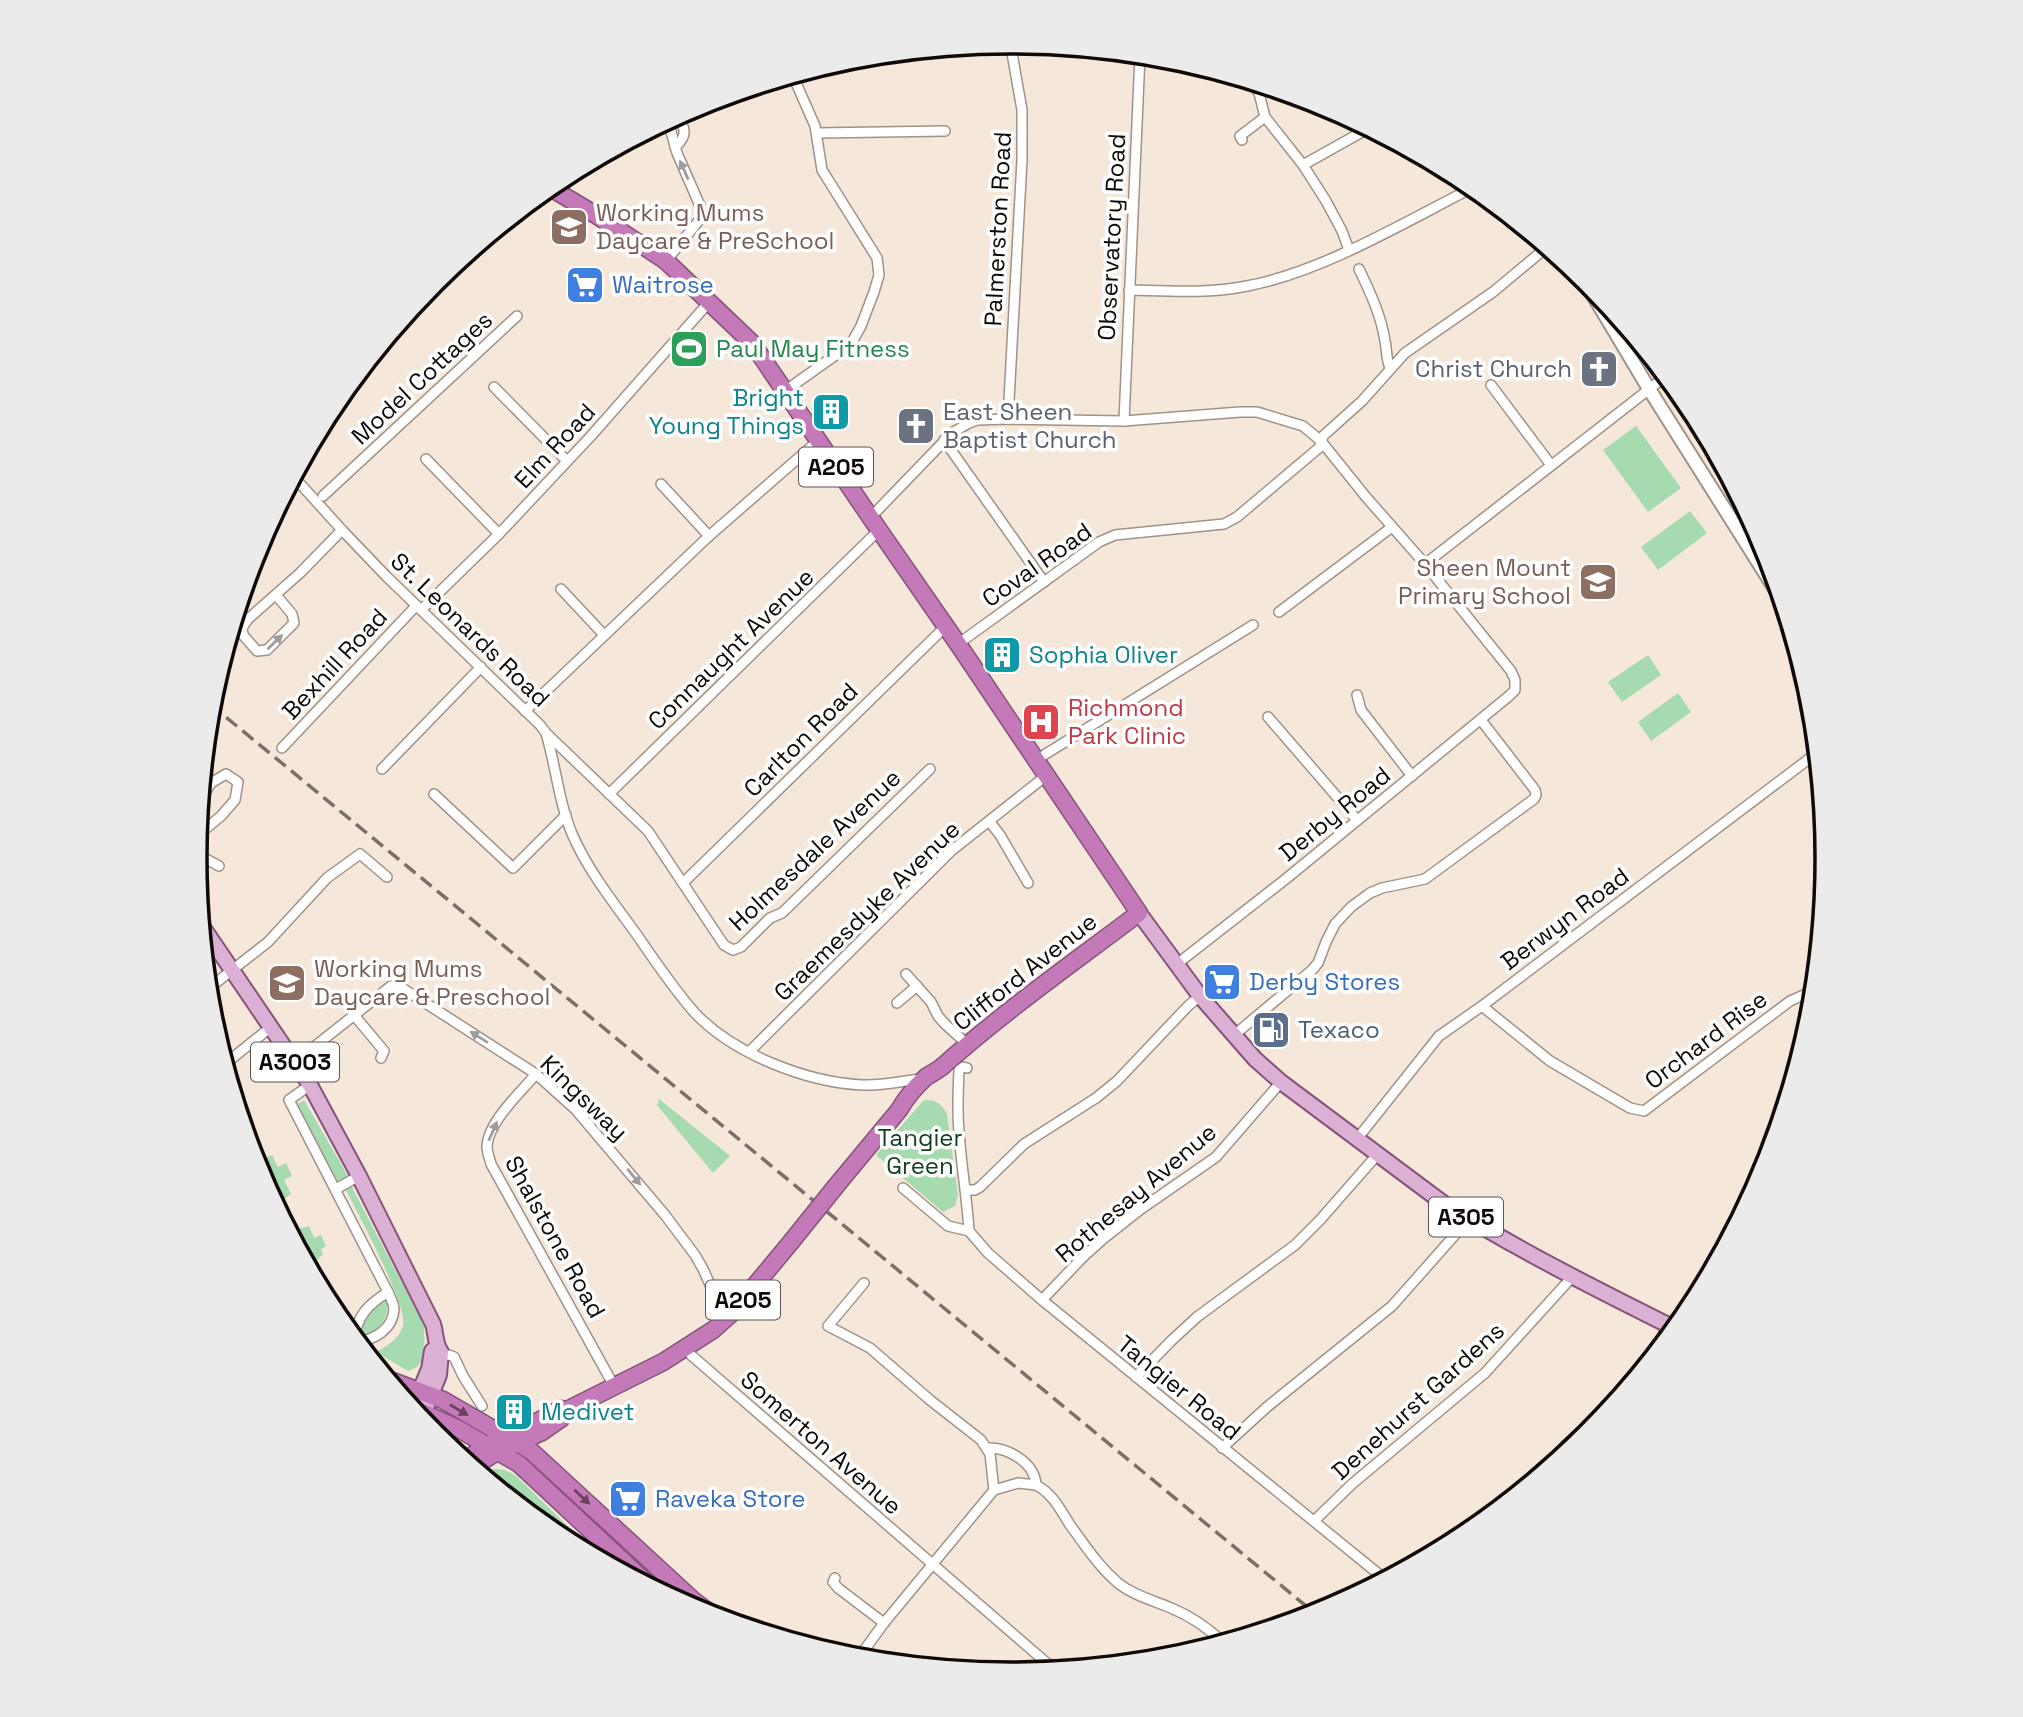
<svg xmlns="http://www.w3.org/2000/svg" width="2023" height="1717" font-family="'Space Grotesk',sans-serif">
  <rect width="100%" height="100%" fill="#f6e7db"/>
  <!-- green -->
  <g fill="#a6daaf">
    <polygon points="1636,426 1681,488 1648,512 1603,450"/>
    <polygon points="1690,511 1707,533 1658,570 1641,547"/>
    <polygon points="1648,655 1661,675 1622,702 1608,682"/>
    <polygon points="1678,693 1691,712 1651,741 1638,722"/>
    <polygon points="659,1099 730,1156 713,1173 657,1105"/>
    <polygon points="304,1100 348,1176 337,1181 295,1106"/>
    <path d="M924,1100c12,0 17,3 23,14l11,82 -3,10 -12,6 -67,-57z"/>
    <polygon points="252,1132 264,1158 272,1155 278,1167 286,1163 292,1176 284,1180 291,1194 284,1199 299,1229 309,1226 314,1238 321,1235 326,1246 321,1249 323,1254 317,1260 324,1275 318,1284 325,1298 257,1171 247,1136"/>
    <path d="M352,1187l72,138 1,30 -8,12 -9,4 -32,-19c11,-6 23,-13 27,-26 6,-18 -46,-114 -57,-136z"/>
    <path d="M387,1298c3,21 -8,34 -27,39 0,-17 11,-32 27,-39z"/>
    <polygon points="494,1469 505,1470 515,1475 606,1563 558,1537 480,1474"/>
  </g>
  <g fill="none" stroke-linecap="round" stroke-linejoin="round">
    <defs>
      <g id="street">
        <polyline points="1252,82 1259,93 1265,117 1303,165 1326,201 1342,231 1349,250"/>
        <polyline points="817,133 945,131"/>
        <polyline points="1242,140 1240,136 1265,117"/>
        <path d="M675,147c12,-10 12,-20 1,-30"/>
        <polyline points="1303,165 1369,128"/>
        <polyline points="666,261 701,218 701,208 677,153 668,121"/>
        <path d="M1359,269c11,23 22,46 26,72 2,9 1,18 5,27"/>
        <path d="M1129,290c39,1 79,4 118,-4 75,-14 158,-64 227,-99"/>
        <polyline points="1491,385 1551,465"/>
        <polyline points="494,387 567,461"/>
        <polyline points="785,391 851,344 861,326 874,292 879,275 877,258 822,170 815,126 793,76"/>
        <polyline points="1008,419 1022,160 1022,110 1010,42"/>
        <polyline points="1124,421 1140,55"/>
        <polyline points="944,440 1044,582"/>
        <polyline points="426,459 499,534"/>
        <path d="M294,477l48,53 44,46 154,149 6,8c10,34 13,71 27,103 16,36 41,67 64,99 18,26 36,53 57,77 39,42 112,70 168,73 20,1 39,-4 59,-6l2,1"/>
        <polyline points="661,484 709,536"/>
        <polyline points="323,496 517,316"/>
        <polyline points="871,517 952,433 967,424 977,420 1008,419 1124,421 1240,412 1257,412 1303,426 1321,441 1366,497 1425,564 1511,671 1515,680 1515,690 1509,696 1287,878 1177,964"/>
        <polyline points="1425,564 1666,376"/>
        <polyline points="561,589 604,635"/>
        <polyline points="276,595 292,614 294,623 267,650 257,651 243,635 242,628 248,619 300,573 342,530"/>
        <polyline points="421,610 499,534 591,436 710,301"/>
        <polyline points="1279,612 1392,527"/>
        <polyline points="958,644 1099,542 1115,535 1224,524 1237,517 1320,447 1323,436 1362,401 1405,353 1493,292 1547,247"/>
        <polyline points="1357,695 1361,710 1412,776"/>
        <polyline points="525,711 709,536 818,441"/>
        <polyline points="1268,717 1357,820"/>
        <polyline points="546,733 648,831 724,945 733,950 741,947 770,918 782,913 930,769"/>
        <polyline points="282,748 416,606"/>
        <polyline points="1036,760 1253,625"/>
        <polyline points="382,769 481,667"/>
        <polyline points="434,794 513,868 566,815"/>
        <polyline points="609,794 879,530"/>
        <polyline points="989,821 1000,835 1028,883"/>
        <polyline points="197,836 221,816 235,800 238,782 226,774 211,783 201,799"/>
        <polyline points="195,853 219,866"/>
        <polyline points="683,883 946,626"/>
        <polyline points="906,974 931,1002 938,1016 945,1024 967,1044"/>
        <polyline points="208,989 268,942 327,878 360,854 387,877"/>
        <polyline points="897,1003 917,986"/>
        <polyline points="1482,1006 1550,1061 1630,1108 1644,1111 1790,1001 1815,990"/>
        <polyline points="354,1015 384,1051 381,1058"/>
        <polyline points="1233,1036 1312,970 1318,963 1326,942 1335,924 1351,907 1370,893 1382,888 1425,879 1534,799 1536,795 1535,790 1481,720"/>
        <polyline points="749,1052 951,851 1047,775"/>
        <polyline points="295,1062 391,986 399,986 536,1074 576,1110 665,1215 695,1255 703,1269 716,1298 732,1313"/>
        <polyline points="225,1064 271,1027"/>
        <path d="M967,1068l-4,-1 -4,3c-1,21 -2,41 0,61 2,34 8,66 10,100"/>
        <path d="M536,1074c-15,18 -49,49 -49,73 0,6 3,12 4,17l123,222"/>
        <path d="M310,1085l-21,15 99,192c2,5 6,12 6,17 -1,20 -20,32 -38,32"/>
        <polyline points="1357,1139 1439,1036 1482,1006 1818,752"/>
        <polyline points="903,1188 948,1226 969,1231 988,1253 1042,1300 1386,1580"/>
        <polyline points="336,1189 359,1176"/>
        <polyline points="967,1190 975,1190 980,1187 1024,1144 1096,1098 1117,1081 1188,1006 1200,996"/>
        <path d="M864,1283l-36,43 42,22 60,52 51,40 9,14 4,36 24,-7 18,2c-1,-22 -28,-38 -49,-37"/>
        <polyline points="1042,1300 1083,1257 1103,1239 1141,1209 1216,1157 1281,1082"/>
        <path d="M355,1339c1,-23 14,-35 33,-47"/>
        <polyline points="686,1348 691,1355 1056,1671"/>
        <polyline points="437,1356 449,1355 454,1357 463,1376 482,1406"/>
        <polyline points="1654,1357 1667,1325"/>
        <polyline points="1136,1377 1171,1341 1197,1317 1295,1245 1320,1220 1377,1155"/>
        <polyline points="1222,1448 1267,1407 1392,1306 1469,1219"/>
        <path d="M1036,1485c17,9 24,24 34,40 15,20 28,41 48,58 15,12 34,17 53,25 20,8 37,20 53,35"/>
        <polyline points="1314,1521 1352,1484 1485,1373 1573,1276"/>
        <polyline points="835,1578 833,1582 838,1588 884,1623"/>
        <polyline points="857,1660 884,1623 994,1490"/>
      </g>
      <polyline id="secondary" points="1581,275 1649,389 1782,600"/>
      <g id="primary">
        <path d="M1139,913l61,83 55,63 26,23 162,121c75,47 155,87 233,126"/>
        <path d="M202,926l108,159 49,91 74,148c3,9 2,21 8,28l-2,23 -15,37"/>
        <polyline points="416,1400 429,1369 432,1351 437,1347"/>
      </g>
      <g id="highway">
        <path d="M549,187l47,28 70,46 86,82 127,187 79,114 181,269c-66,50 -133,97 -195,152 -5,5 -12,8 -18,12 -11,10 -20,21 -27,33l-63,76"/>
        <polyline points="387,1379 443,1400 531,1451 693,1600 717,1618"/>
        <polyline points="411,1407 457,1428 519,1464 651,1587"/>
        <polyline points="465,1461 486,1445 531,1425 560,1409 567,1410 663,1362 713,1330 732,1313 791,1242"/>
        <polyline points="473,1467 497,1452 542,1432 562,1418"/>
      </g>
    </defs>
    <!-- street casing -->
    <use href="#street" stroke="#a09287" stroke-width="12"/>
    <!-- secondary casing -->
    <use href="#secondary" stroke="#a09287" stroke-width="16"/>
    <!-- primary casing -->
    <use href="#primary" stroke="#85527a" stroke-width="18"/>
    <!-- highway casing -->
    <use href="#highway" stroke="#85527a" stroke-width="19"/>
    <!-- street -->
    <use href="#street" stroke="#fff" stroke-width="9"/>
    <!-- secondary -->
    <use href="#secondary" stroke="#fff" stroke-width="12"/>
    <!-- primary -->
    <use href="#primary" stroke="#dcafd4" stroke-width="14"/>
    <!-- highway -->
    <use href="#highway" stroke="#c479b8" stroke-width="16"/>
    <!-- rail -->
    <polyline stroke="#797069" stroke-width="3.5" stroke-dasharray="14 7" stroke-linecap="butt" points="210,704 1317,1615"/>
    <defs>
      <polyline id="highway-bridge" points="791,1242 836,1186"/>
    </defs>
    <!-- highway-bridge casing -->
    <use href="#highway-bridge" stroke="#85527a" stroke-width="19" stroke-linecap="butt"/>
    <!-- highway-bridge -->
    <use href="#highway-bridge" stroke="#c479b8" stroke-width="16"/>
  </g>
  <!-- one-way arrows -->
  <defs><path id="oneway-solid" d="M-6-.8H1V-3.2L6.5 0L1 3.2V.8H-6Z" transform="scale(1.75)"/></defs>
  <g fill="#9f9d9c">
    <use href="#oneway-solid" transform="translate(684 170) rotate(-114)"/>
    <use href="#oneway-solid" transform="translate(275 642) rotate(-44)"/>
    <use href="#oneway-solid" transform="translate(479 1037) rotate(-148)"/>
    <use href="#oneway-solid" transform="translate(493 1131) rotate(-66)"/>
    <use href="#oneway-solid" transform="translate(634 1177) rotate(51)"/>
  </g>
  <g fill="#6a4260">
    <use href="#oneway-solid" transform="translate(459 1410) rotate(30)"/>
    <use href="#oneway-solid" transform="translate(582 1497) rotate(43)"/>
  </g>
  <!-- icons -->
  <defs>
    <symbol id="school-square" viewBox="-11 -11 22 22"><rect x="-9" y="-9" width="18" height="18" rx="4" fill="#8d6e63" stroke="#fff"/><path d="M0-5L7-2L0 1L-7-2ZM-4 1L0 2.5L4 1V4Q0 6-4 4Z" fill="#fff"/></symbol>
    <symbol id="supermarket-square" viewBox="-11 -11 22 22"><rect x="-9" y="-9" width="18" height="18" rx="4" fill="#3f7fe0" stroke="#fff"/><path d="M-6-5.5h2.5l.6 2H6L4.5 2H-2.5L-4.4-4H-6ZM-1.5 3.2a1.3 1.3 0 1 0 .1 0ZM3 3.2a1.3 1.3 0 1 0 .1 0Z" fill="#fff"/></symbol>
    <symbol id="stadium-square" viewBox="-11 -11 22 22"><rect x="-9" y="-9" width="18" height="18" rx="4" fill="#2e9e5b" stroke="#fff"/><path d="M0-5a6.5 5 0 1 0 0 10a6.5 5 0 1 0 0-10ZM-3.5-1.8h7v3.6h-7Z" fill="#fff"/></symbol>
    <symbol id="church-square" viewBox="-11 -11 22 22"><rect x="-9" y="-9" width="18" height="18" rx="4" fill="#6b7280" stroke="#fff"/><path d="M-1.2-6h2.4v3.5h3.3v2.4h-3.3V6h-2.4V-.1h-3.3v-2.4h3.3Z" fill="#fff"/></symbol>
    <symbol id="building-square" viewBox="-11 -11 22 22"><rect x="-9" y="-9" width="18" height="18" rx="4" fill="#0f9aa8" stroke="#fff"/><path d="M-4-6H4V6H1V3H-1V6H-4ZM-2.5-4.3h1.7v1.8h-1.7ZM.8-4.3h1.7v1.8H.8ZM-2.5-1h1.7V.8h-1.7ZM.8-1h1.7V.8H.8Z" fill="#fff"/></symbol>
    <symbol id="hospital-square" viewBox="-11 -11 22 22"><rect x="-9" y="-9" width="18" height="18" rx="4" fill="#e0444e" stroke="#fff"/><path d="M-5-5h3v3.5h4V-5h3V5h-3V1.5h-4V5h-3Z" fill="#fff"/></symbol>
    <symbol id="fuel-square" viewBox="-11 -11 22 22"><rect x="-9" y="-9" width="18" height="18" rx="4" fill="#5c6f8a" stroke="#fff"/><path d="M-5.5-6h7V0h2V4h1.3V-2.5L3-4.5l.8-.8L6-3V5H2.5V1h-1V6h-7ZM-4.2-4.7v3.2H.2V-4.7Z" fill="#fff"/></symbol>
  </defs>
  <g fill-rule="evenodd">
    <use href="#school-square" x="547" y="205" width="44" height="44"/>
    <use href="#supermarket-square" x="563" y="263" width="44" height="44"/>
    <use href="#stadium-square" x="667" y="327" width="44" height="44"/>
    <use href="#church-square" x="1577" y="347" width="44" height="44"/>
    <use href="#building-square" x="809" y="390" width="44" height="44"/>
    <use href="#church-square" x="894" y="404" width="44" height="44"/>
    <use href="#school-square" x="1576" y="560" width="44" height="44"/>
    <use href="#building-square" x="980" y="633" width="44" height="44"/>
    <use href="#hospital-square" x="1019" y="700" width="44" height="44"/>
    <use href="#supermarket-square" x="1200" y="960" width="44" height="44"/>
    <use href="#school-square" x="265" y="961" width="44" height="44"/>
    <use href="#fuel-square" x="1249" y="1008" width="44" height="44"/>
    <use href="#building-square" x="492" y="1390" width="44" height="44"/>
    <use href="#supermarket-square" x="606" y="1477" width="44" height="44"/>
  </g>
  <g text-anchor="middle" stroke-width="7" stroke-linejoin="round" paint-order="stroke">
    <!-- shield labels -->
    <g fill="#fff" stroke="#575451" stroke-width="2">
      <rect x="799" y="447.5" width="74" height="39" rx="5"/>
      <rect x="251" y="1042.5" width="88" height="39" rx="5"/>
      <rect x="1429" y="1197.5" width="74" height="39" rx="5"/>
      <rect x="706" y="1280.5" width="74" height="39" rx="5"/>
    </g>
    <g font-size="23" font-weight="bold" fill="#0f0a07">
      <text x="836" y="475">A205</text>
      <text x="295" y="1070">A3003</text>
      <text x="1466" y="1225">A305</text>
      <text x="743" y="1308">A205</text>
    </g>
    <!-- education labels -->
    <g font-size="24" fill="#785e54" stroke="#fff" text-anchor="start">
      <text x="596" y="221">Working Mums<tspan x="596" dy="28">Daycare &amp; PreSchool</tspan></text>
      <text x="1571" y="576" text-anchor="end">Sheen Mount<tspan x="1571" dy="28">Primary School</tspan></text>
      <text x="314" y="977">Working Mums<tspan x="314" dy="28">Daycare &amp; Preschool</tspan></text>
    </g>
    <!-- street labels -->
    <g font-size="24" fill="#0f0a07" stroke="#fff">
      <text transform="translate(998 229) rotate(-87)" y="8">Palmerston Road</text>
      <text transform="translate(1112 237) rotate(-87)" y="8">Observatory Road</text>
      <text transform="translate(422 378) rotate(-43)" y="8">Model Cottages</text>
      <text transform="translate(555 446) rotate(-47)" y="8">Elm Road</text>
      <text transform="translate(1037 565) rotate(-35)" y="8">Coval Road</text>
      <text transform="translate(470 630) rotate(44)" y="8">St. Leonards Road</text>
      <text transform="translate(731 649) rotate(-44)" y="8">Connaught Avenue</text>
      <text transform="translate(335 664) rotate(-47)" y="8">Bexhill Road</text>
      <text transform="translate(801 740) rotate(-45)" y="8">Carlton Road</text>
      <text transform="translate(1335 814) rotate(-39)" y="8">Derby Road</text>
      <text transform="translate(815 850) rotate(-43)" y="8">Holmesdale Avenue</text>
      <text transform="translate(867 911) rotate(-44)" y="8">Graemesdyke Avenue</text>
      <text transform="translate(1565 919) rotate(-37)" y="8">Berwyn Road</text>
      <text transform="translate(1025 972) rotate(-38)" y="8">Clifford Avenue</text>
      <text transform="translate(1706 1040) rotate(-37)" y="8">Orchard Rise</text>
      <text transform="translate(584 1098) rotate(44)" y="8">Kingsway</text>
      <text transform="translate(1136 1193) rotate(-40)" y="8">Rothesay Avenue</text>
      <text transform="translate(555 1237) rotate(61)" y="8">Shalstone Road</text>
      <text transform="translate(1179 1388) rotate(39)" y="8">Tangier Road</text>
      <text transform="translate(1418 1401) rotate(-42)" y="8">Denehurst Gardens</text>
      <text transform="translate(821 1443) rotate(41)" y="8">Somerton Avenue</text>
    </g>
    <!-- shop labels -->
    <g font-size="24" fill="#366cbe" stroke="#fff" text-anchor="start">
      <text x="612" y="293">Waitrose</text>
      <text x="1249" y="990">Derby Stores</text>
      <text x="655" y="1507">Raveka Store</text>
    </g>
    <!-- leisure labels -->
    <g font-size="24" fill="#27864d" stroke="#fff" text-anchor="start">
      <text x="716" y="357">Paul May Fitness</text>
    </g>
    <!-- worship labels -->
    <g font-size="24" fill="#5b616d" stroke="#fff" text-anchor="end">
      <text x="1572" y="377">Christ Church</text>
      <text x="943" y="420" text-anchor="start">East Sheen<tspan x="943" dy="28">Baptist Church</tspan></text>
    </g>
    <!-- culture labels -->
    <g font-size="24" fill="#0d838f" stroke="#fff" text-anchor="start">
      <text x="804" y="406" text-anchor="end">Bright<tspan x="804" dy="28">Young Things</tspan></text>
      <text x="1029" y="663">Sophia Oliver</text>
      <text x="541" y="1420">Medivet</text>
    </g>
    <!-- health labels -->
    <g font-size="24" fill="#be3a42" stroke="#fff" text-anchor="start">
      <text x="1068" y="716">Richmond<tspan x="1068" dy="28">Park Clinic</tspan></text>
    </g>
    <!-- service labels -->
    <g font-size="24" fill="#4e5e75" stroke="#fff" text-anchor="start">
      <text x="1298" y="1038">Texaco</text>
    </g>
    <!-- park labels -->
    <g font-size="24" fill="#144021" stroke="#fff">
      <text x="920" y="1146">Tangier<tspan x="920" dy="28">Green</tspan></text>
    </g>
  </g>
  <!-- crop -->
  <path d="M0 0H2023V1717H0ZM207 858a804 804 0 1 1 1608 0a804 804 0 1 1-1608 0Z" fill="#ecebeb" fill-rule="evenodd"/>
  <path fill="none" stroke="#0f0a07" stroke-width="3.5" d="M207 858a804 804 0 1 1 1608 0a804 804 0 1 1-1608 0Z"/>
</svg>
